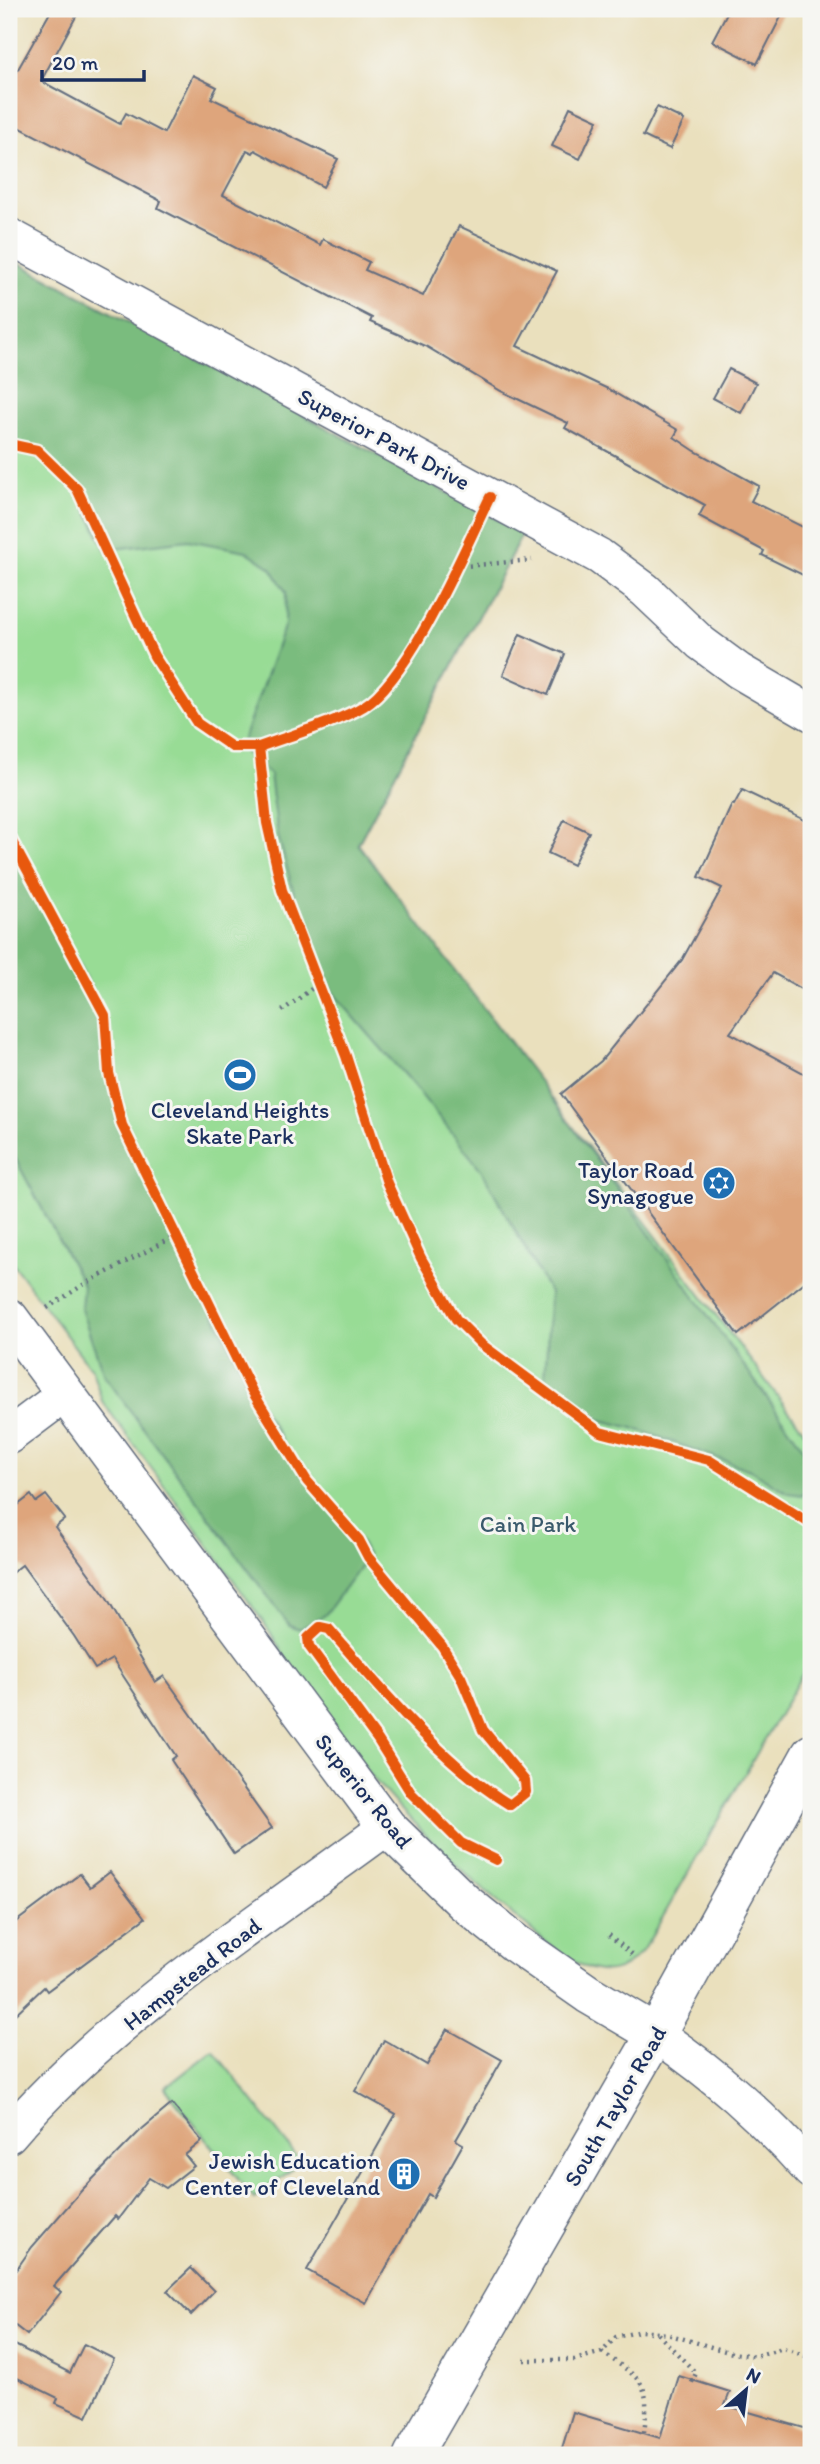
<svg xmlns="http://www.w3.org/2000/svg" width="820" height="2464" font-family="Itim,sans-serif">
  <rect width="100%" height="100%" fill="#f6f6f2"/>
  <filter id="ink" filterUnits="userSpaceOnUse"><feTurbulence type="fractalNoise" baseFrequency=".0143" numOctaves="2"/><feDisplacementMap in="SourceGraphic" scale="14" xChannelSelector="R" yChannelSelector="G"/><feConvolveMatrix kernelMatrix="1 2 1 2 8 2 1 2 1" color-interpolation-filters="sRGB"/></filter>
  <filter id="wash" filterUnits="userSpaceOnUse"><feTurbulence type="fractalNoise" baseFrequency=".00686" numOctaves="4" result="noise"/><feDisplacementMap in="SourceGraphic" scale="28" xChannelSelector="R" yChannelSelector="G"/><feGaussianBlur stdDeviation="1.57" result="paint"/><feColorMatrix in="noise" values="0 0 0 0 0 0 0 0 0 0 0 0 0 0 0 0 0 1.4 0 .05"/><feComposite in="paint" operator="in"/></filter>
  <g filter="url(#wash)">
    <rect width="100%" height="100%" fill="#eae0bd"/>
    <!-- green -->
    <g fill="#98dc95" stroke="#5a867a" stroke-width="2">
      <path d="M9,258l514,275 -165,311 453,596v219l-166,289c-12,13 -25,26 -45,23 -28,-4 -55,-30 -76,-47 -89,-72 -169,-157 -232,-254 -8,-13 -15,-28 -24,-41 -53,-77 -111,-152 -166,-228l-10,-31 -83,-111z"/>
      <polygon points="213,2050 301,2162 254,2199 165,2088"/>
    </g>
    <!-- forest -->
    <g fill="#7abc7e" stroke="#4a766e" stroke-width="2">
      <polygon points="9,258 523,533 358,844 541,1083 811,1459 811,1482 802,1495 788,1493 750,1470 633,1428 601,1420 545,1380 550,1293 482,1171 414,1086 332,992 301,919 278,836 270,775 240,748 285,624 286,592 271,568 246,551 188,540 106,550 77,489 37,450 9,444"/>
      <polygon points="9,836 105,1015 109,1073 122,1125 252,1391 307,1481 359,1540 368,1557 325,1615 300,1629 289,1625 104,1375 81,1309 83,1285 9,1147"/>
    </g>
    <g id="blocks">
      <!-- building -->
      <g fill="#dea57c">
        <polygon points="52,9 71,9 78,13 41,81 120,124 126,113 164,133 193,75 217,87 211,98 338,159 323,187 255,150 253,153 247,150 223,195 320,245 323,239 369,262 365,270 423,296 459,226 557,271 517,346 608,389 678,430 674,437 695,451 759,486 751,501 811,531 811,579 762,555 764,551 699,516 705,505 565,428 568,423 501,391 427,347 370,322 372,318 158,208 161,201 9,122 9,67 17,71"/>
        <polygon points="729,9 785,9 757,64 712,41"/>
        <polygon points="570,107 598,120 580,159 552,146"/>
        <polygon points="657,107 684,120 670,149 643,136"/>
        <polygon points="729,369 756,383 741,413 713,398"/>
        <polygon points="520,634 565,654 548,695 503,675"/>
        <polygon points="742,790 811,823 811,994 773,973 730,1033 811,1077 811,1277 738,1335 561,1094 601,1061 682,960 722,888 699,877 732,804 734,805"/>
        <polygon points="564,820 589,832 573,865 548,853"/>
        <polygon points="31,1495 36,1502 46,1495 65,1519 55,1527 106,1597 155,1682 164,1676 272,1828 234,1854 171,1760 176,1756 112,1659 95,1669 74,1636 22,1565 9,1575 9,1512"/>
        <polygon points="110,1872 145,1918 47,1991 44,1987 9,2020 9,1927 80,1874 90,1887"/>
        <polygon points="447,2029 502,2060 456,2140 463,2144 433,2197 428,2194 366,2303 307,2270 396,2114 355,2091 384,2040 427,2065"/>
        <polygon points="172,2104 202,2141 185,2155 194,2166 166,2188 149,2178 118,2219 115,2216 54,2286 61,2292 27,2335 9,2321 9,2280 32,2247 82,2190 141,2130"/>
        <polygon points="191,2268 214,2291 191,2315 167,2291"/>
        <polygon points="9,2342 70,2373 84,2344 114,2359 87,2417 56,2403 58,2398 9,2374"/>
        <polygon points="679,2376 730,2392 725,2405 811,2430 811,2455 560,2455 573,2412 660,2438"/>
      </g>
    </g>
  </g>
  <g filter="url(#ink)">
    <use href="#blocks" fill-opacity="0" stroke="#636d7f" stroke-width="2"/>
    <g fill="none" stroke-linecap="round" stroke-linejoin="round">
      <defs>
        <g id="street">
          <polyline points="9,236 599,556 645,590 701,643 739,671 811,713"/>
          <polyline points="9,1436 65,1394"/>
          <path d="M656,2034c60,41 107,83 155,137"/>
          <path d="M9,2135c99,-117 254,-216 378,-308"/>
        </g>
        <g id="secondary">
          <polyline points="9,1318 387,1827 464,1902 515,1943 588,1994 656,2034"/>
          <polyline points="413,2455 656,2034 811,1754"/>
        </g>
      </defs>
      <!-- street casing -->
      <use href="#street" stroke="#636d7f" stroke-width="38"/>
      <!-- secondary casing -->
      <use href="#secondary" stroke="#636d7f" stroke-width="41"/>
      <!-- path -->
      <g stroke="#636d7f" stroke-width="4.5" stroke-dasharray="2 5" stroke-linecap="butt">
        <polyline points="455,567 532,560"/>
        <polyline points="9,860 20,856"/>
        <polyline points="282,1011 318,984"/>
        <polyline points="47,1308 83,1285 175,1236"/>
        <polyline points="609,1935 633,1955"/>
        <polyline points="658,2334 696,2373 690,2387"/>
        <path d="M602,2352c40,29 49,28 42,80"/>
        <polyline points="524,2360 574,2360 602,2352 616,2337 641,2331 667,2334 732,2353 755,2356 783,2348 811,2358"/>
      </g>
      <!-- street -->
      <use href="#street" stroke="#fff" stroke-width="35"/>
      <!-- secondary -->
      <use href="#secondary" stroke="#fff" stroke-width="38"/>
      <defs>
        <g id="cycleway">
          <polyline points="9,444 37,450 77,489 154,656 197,723 232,747 259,747 267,823 282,890 346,1056 387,1183 421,1258 456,1319 481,1344 600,1432 709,1460 811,1524"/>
          <path d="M259,747c29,-11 79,-25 105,-41 46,-28 101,-158 126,-209"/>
          <path d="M9,836l96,179 4,58 13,52 130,266 55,90 52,59 9,17 74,89 19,31 22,53 42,51 1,11 -16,13c-66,-40 -130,-117 -181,-176l-9,-2 -12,11 1,8 69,94 33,53 50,50 35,17"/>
        </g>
      </defs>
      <!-- cycleway casing -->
      <use href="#cycleway" stroke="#f6f6f2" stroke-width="15"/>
      <!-- cycleway -->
      <use href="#cycleway" stroke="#e8590c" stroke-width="10"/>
    </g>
  </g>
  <!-- icons -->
  <defs>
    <symbol id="stadium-disc" viewBox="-11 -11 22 22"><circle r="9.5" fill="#1f6fb2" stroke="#f6f6f2"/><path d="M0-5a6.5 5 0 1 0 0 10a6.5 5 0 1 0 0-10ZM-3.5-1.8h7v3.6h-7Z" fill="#fff"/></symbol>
    <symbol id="synagogue-disc" viewBox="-11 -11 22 22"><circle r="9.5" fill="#1f6fb2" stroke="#f6f6f2"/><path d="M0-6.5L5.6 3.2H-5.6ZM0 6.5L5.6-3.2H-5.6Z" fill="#fff"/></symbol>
    <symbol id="building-disc" viewBox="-11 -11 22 22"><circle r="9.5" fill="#1f6fb2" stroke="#f6f6f2"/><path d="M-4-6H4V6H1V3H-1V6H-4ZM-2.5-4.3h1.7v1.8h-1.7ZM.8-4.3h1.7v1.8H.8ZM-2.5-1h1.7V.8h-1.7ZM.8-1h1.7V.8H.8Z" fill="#fff"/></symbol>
  </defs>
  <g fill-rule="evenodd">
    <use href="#stadium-disc" x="221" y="1056" width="38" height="38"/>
    <use href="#synagogue-disc" x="700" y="1164" width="38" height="38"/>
    <use href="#building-disc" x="385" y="2155" width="38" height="38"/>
  </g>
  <g text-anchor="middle" stroke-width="6" stroke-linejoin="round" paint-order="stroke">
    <!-- street labels -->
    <g font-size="23" fill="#1b2f5e" stroke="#f6f6f2">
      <text transform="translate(384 439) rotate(28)" y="8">Superior Park Drive</text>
      <text transform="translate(364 1791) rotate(51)" y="8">Superior Road</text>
      <text transform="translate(192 1974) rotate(-38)" y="8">Hampstead Road</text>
      <text transform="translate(615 2106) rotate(-60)" y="8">South Taylor Road</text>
    </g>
    <!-- poi labels -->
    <g font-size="23" fill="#1b2f5e" stroke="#f6f6f2" text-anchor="end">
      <text x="240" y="1118" text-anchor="middle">Cleveland Heights<tspan x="240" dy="26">Skate Park</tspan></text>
      <text x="694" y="1178">Taylor Road<tspan x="694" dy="26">Synagogue</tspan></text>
      <text x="380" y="2169">Jewish Education<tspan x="380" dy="26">Center of Cleveland</tspan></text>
    </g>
    <!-- park labels -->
    <g font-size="23" fill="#3a5a6c" stroke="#f6f6f2">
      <text x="528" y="1532">Cain Park</text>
    </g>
  </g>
  <!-- margin -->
  <rect width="820" height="2464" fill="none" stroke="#f6f6f2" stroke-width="35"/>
  <!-- north arrow -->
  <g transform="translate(746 2390) rotate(28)" stroke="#f6f6f2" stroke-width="5" paint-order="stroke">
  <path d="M0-5L12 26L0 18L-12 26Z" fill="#1b2f5e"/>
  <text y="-10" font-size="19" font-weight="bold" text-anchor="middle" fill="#1b2f5e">N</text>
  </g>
  <!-- scale -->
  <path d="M42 70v10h102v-10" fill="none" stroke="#1b2f5e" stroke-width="3.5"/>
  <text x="52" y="70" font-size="21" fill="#1b2f5e" stroke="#f6f6f2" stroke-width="5" paint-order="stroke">20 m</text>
</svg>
